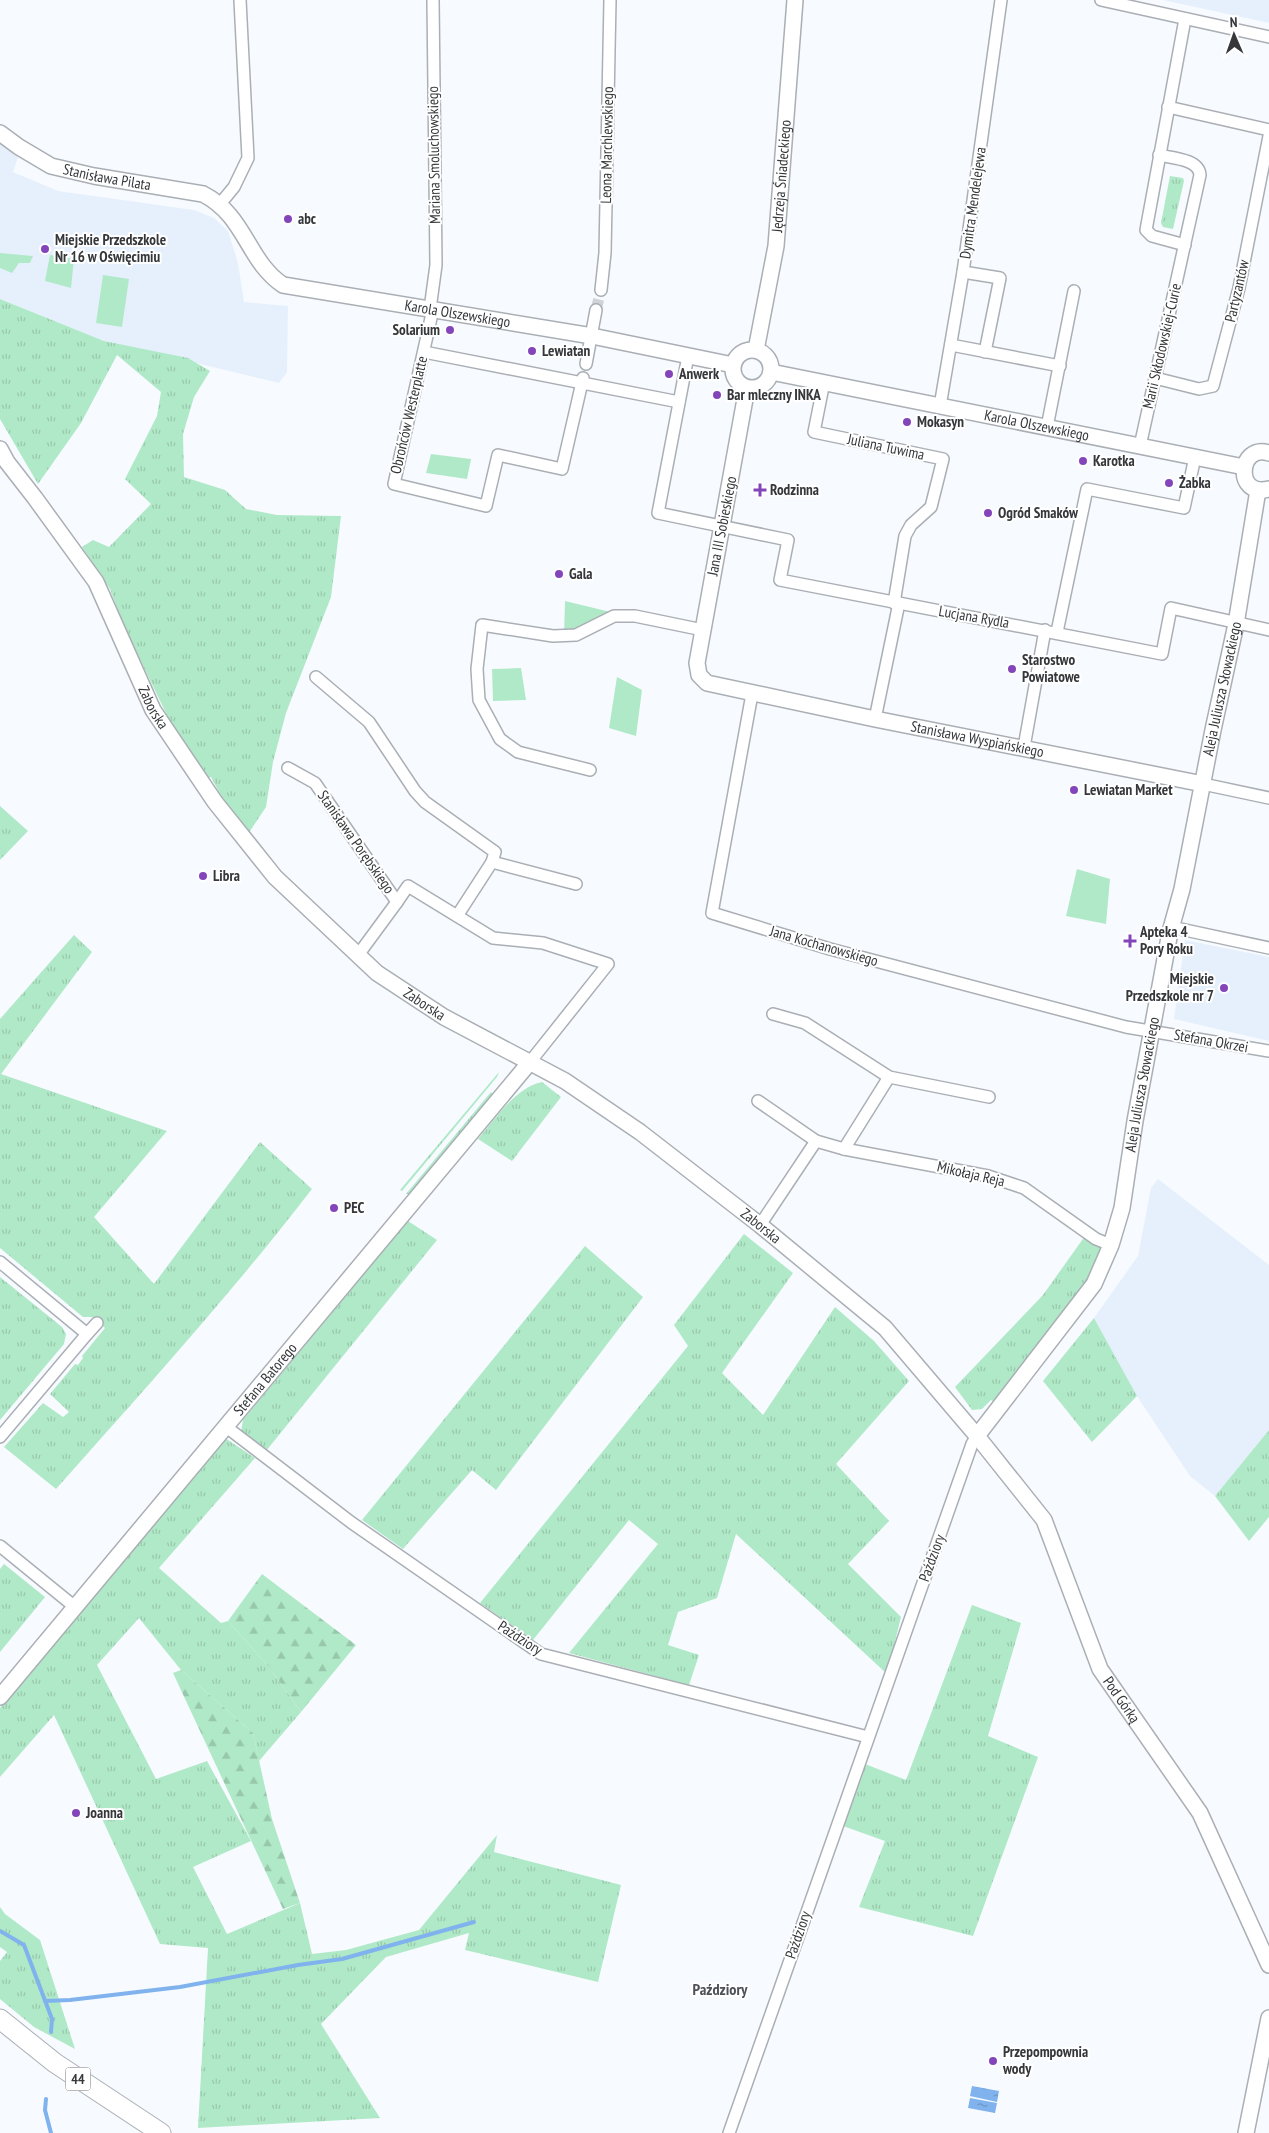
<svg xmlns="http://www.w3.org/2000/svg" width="1269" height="2133" font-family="'PT Sans Narrow',sans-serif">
  <defs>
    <pattern id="grass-tufts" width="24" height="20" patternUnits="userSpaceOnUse" patternTransform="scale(1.25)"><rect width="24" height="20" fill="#b0e9c7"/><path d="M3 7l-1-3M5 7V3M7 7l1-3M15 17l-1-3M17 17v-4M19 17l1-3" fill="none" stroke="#98c8ac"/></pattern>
    <pattern id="forest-firs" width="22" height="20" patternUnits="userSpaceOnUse" patternTransform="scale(1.25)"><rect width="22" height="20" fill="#b0e9c7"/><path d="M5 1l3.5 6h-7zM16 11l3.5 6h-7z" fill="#98c8ac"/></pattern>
    <pattern id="water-ripples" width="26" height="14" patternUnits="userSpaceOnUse" patternTransform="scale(1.25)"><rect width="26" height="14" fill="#80b3ed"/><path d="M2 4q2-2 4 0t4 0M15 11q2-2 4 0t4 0" fill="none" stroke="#6a92c1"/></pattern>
  </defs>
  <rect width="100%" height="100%" fill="#f7fbff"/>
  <!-- built -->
  <g fill="#e6f0fd">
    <polygon points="1163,0 1269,0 1269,23"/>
    <polygon points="0,142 18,157 13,172 58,191 194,210 214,218 228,231 238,263 244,302 288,306 287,372 279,383 104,341 0,299"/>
    <polygon points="1185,940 1269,957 1269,1041 1174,1019"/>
    <polygon points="1158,1179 1269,1265 1269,1430 1215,1496 1190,1476 1137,1396 1094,1318 1138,1256 1151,1188"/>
  </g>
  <!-- grass -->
  <g fill="url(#grass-tufts)">
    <polygon points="1170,176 1183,178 1184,181 1173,229 1163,227 1161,223"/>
    <polygon points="0,299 104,341 188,358 210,371 194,397 183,434 184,477 225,490 246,509 277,515 341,516 331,597 286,713 273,762 266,807 248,834 229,811 211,777 205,779 175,732 124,626 110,589 82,547 93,540 109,547 151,504 125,479 157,416 161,392 117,355 81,423 38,484 0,419"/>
    <polygon points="0,806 28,831 0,860"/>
    <path d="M74,935l18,17 -91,122 166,57 -73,86 60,67 106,-142 52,47c-80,104 -169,202 -256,300l-52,-42 39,-44 20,14 6,-5 -19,-18 25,-30 3,1 5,-7 -1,-2 23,-28 -13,-11h-9l-83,-69v-229z"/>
    <polygon points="499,1072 497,1077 402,1191 400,1190"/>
    <path d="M542,1082l19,15 -49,64 -34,-22c18,-21 37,-51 64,-57z"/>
    <polygon points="491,1092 493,1094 409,1194 406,1194"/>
    <polygon points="408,1221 437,1240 266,1451 241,1432 243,1420"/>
    <polygon points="744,1234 793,1273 722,1373 763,1415 835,1307 874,1341 909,1381 836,1464 889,1521 848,1564 901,1617 887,1674 736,1534 717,1598 678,1612 668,1645 699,1655 689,1685 569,1653 658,1544 629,1520 533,1640 480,1603 688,1346 674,1325"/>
    <polygon points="1085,1236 1105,1247 1089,1281 996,1403 991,1400 982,1409 972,1410 955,1387 1043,1295"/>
    <polygon points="585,1246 643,1297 496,1490 472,1470 403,1549 362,1520"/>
    <polygon points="0,1277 62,1327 66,1334 64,1344 0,1420"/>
    <polygon points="1094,1318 1137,1396 1092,1442 1043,1381"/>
    <polygon points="1269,1430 1269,1517 1249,1541 1215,1496"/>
    <polygon points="225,1438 255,1458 159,1568 221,1623 228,1621 269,1667 301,1712 259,1761 253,1733 181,1670 139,1618 97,1665 156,1779 207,1761 251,1841 193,1867 227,1934 300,1903 312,1954 346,1950 419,1930 497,1835 494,1852 621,1885 598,1982 465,1950 469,1933 386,1957 321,2024 380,2118 198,2128 208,1948 160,1944 54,1715 0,1777 0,1708"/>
    <polygon points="4,1564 45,1597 0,1652 0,1569"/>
    <polygon points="972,1605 1021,1623 988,1736 1038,1757 973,1936 859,1907 885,1841 843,1826 865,1764 906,1780"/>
    <polygon points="0,1907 5,1914 40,1940 75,2049 34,2027 0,1999 0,1961 7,1952 0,1947"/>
  </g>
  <!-- forest -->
  <g fill="url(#forest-firs)">
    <polygon points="262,1574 356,1645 301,1712 269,1667 228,1621"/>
    <polygon points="181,1670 253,1733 272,1819 300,1903 283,1909 173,1673"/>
  </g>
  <!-- park -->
  <g fill="#b0e9c7">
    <polygon points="0,253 33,256 30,263 19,263 12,273 0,268"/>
    <polygon points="50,255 74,259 71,288 45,281"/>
    <polygon points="103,275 129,279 122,327 96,323"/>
    <polygon points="431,454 471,459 467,479 426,473"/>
    <polygon points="565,601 627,616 564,636"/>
    <polygon points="521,668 526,700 493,701 492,669"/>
    <polygon points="617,677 642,690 636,736 609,728"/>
    <polygon points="1077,869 1110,879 1106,924 1066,916"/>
  </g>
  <!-- water -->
  <g fill="url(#water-ripples)">
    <polygon points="972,2086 999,2091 997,2102 970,2096"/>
    <polygon points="970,2098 997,2103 995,2113 968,2108"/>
  </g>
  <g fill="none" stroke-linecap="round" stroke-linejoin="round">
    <!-- stream -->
    <g stroke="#80b3ed" stroke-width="4">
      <polyline points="0,1931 24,1945 52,2019 51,2032"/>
      <polyline points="45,2001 70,2000 180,1987 298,1965 342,1959 474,1922"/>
      <polyline points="46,2099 45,2110 51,2133"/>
    </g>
    <!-- minor-tunnel -->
    <polyline stroke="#d0d4d8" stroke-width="11" stroke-dasharray="11 5.5" stroke-linecap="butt" points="596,310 601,290"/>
    <defs>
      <g id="minor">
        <polyline points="1101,0 1269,37"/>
        <polyline points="1168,107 1269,130"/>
        <polyline points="220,204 234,187 248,158 240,0"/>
        <polyline points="1185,245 1152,236 1146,230 1185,19"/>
        <polyline points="963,272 1000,278 985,352"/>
        <polyline points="601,290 605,253 610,0"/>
        <polyline points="430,309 436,265 433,0"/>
        <polyline points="433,309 394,484 486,506 498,455 562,469 583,378"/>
        <polyline points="951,345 1060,366"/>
        <polyline points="424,352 679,402"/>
        <polyline points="688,356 658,513 788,540 780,580 1162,654 1171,608 1269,630"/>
        <polyline points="586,364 596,310"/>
        <polyline points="1155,378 1199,389 1213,386 1239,288 1269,136"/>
        <polyline points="824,382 814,432 943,459 931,507 911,525 905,536 894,603"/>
        <polyline points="940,406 963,272 1001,0"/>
        <polyline points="1047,427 1074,291"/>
        <path d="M1140,446l60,-271c-1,-16 -28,-17 -41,-20"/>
        <polyline points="1057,632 1087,489 1184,508 1195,457"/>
        <polyline points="316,677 369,722 415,791 425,802 495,852 492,862 576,884"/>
        <polyline points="752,694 712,913 830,949 1126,1027 1269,1051"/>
        <polyline points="875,719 899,603"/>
        <polyline points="1024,747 1045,630"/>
        <polyline points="288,768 315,783 397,902 408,886 493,938 543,943 608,964 530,1062"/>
        <polyline points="590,770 518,752 500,739 479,700 477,669 482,625 553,636 576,635 614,616 635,616 703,630"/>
        <polyline points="1203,784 1269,798"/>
        <polyline points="457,916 492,862"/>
        <polyline points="1171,927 1269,948"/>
        <polyline points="358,955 397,902"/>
        <polyline points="773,1014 805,1023 889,1077 989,1097"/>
        <polyline points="758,1101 816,1141 844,1149 988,1176 1024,1188 1096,1239 1111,1245"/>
        <polyline points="844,1149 889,1077"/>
        <polyline points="760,1225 816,1141"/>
        <polyline points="0,1262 87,1334 0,1437"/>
        <polyline points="87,1334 97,1323"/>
        <polyline points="225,1426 352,1523 541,1654 868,1737"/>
        <polyline points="0,1546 75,1607"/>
        <polyline points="729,2133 972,1444 977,1436"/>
      </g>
      <g id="tertiary">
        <path id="s1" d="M0,133l19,14 32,19 43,10 109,18c43,22 44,67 80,91l309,51 141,29"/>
        <circle cx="752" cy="369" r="19"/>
        <path id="s2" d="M756,350l20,-104 19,-246"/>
        <path id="s3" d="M771,372l473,95"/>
        <path id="s4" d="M747,388l-50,275 2,12 8,8 168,36 328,65"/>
        <path id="s5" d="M0,449l7,13 28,36 61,84 57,128 62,92 60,75 102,96 67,44 121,64 75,51 120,93 125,103 92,108 67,84 56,149 100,144 69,152"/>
        <path d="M1269,453c-31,-10 -35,45 0,36"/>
        <path id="s6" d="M977,1436l117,-152 17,-39 11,-37 13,-87 35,-189 12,-43 31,-159 23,-106 22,-134"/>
        <path id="s7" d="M0,1697l530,-635"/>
        <polyline points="1246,2133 1269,2018"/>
      </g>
      <polyline id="primary" points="0,2019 55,2063 161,2133"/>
    </defs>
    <!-- minor casing -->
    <use href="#minor" stroke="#aaafb5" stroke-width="14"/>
    <!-- tertiary casing -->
    <use href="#tertiary" stroke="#aaafb5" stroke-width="18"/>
    <!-- primary casing -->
    <use href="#primary" stroke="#aaafb5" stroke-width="21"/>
    <!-- minor -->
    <use href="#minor" stroke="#fff" stroke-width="11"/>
    <!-- tertiary -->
    <use href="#tertiary" stroke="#fff" stroke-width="15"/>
    <!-- primary -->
    <use href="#primary" stroke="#fff" stroke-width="19"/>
  </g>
  <!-- markers -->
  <g fill="#8545ba" stroke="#fff" stroke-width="2">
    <circle cx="288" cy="219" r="5"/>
    <circle cx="45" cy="249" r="5"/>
    <circle cx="450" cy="330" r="5"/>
    <circle cx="532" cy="351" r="5"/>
    <circle cx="669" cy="374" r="5"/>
    <circle cx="717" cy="395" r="5"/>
    <circle cx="907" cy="422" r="5"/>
    <circle cx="1083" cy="461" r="5"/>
    <circle cx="1169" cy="483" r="5"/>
    <path d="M757.5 482.5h5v5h5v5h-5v5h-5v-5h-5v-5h5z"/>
    <circle cx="988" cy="513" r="5"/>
    <circle cx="559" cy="574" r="5"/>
    <circle cx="1012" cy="669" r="5"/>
    <circle cx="1074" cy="790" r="5"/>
    <circle cx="203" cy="876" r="5"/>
    <path d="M1127.5 933.5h5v5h5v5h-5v5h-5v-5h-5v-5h5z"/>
    <circle cx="1224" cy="988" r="5"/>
    <circle cx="334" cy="1208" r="5"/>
    <circle cx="76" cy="1813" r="5"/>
    <circle cx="993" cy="2061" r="5"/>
  </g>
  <g text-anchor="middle" stroke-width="4" stroke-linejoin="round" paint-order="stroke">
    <!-- shield labels -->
    <rect fill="#fff" stroke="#727375" stroke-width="1" x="65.5" y="2067.5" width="25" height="23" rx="4"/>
    <g font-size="14" font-weight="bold" fill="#35373a">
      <text x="78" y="2084">44</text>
    </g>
    <!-- street labels -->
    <g font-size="15" fill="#35373a" stroke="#fff">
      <text transform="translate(607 145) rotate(-89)" y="5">Leona Marchlewskiego</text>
      <text transform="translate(434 155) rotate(-91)" y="5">Mariana Smoluchowskiego</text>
      <text dy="5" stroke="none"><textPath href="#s1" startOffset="118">Stanisława Pilata</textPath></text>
      <text dy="5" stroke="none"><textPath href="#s2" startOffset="176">Jędrzeja Śniadeckiego</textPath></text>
      <text transform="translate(973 203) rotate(-82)" y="5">Dymitra Mendelejewa</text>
      <text transform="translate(1237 291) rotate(-77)" y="5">Partyzantów</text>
      <text dy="5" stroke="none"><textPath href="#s1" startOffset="515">Karola Olszewskiego</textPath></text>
      <text transform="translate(1162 346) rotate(-77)" y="5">Marii Skłodowskiej-Curie</text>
      <text transform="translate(409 415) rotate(-77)" y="5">Obrońców Westerplatte</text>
      <text dy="5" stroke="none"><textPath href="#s3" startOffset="271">Karola Olszewskiego</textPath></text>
      <text transform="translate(886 447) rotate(12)" y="5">Juliana Tuwima</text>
      <text transform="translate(722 526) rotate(-79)" y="5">Jana III Sobieskiego</text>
      <text transform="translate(974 617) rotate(10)" y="5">Lucjana Rydla</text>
      <text dy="5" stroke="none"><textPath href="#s6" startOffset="802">Aleja Juliusza Słowackiego</textPath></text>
      <text dy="5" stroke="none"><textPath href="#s5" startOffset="302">Zaborska</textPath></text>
      <text dy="5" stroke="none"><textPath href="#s4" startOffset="579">Stanisława Wyspiańskiego</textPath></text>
      <text transform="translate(356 842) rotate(55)" y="5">Stanisława Porębskiego</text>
      <text transform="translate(824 946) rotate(16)" y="5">Jana Kochanowskiego</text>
      <text dy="5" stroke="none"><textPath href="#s5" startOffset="708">Zaborska</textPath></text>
      <text transform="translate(1211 1041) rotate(10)" y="5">Stefana Okrzei</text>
      <text dy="5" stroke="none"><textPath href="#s6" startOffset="398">Aleja Juliusza Słowackiego</textPath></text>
      <text transform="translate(971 1174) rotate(13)" y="5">Mikołaja Reja</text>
      <text dy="5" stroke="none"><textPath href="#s5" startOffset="1112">Zaborska</textPath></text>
      <text dy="5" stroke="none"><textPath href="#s7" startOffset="414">Stefana Batorego</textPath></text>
      <text transform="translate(932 1558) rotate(-70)" y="5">Paździory</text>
      <text transform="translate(520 1638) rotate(33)" y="5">Paździory</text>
      <text dy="5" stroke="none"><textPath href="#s5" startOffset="1719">Pod Górką</textPath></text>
      <text transform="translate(798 1935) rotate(-71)" y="5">Paździory</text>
    </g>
    <!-- poi labels -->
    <g font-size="15" font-weight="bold" fill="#35373a" stroke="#fff" text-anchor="start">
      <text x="298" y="224">abc</text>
      <text x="55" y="245">Miejskie Przedszkole<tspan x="55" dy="17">Nr 16 w Oświęcimiu</tspan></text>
      <text x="440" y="335" text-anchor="end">Solarium</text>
      <text x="542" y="356">Lewiatan</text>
      <text x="679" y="379">Anwerk</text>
      <text x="727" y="400">Bar mleczny INKA</text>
      <text x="917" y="427">Mokasyn</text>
      <text x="1093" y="466">Karotka</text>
      <text x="1179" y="488">Żabka</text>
      <text x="770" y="495">Rodzinna</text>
      <text x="998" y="518">Ogród Smaków</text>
      <text x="569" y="579">Gala</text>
      <text x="1022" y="665">Starostwo<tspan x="1022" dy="17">Powiatowe</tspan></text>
      <text x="1084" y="795">Lewiatan Market</text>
      <text x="213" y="881">Libra</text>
      <text x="1140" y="937">Apteka 4<tspan x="1140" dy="17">Pory Roku</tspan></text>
      <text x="1214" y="984" text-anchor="end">Miejskie<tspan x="1214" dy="17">Przedszkole nr 7</tspan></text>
      <text x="344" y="1213">PEC</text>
      <text x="86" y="1818">Joanna</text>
      <text x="1003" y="2057">Przepompownia<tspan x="1003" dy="17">wody</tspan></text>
    </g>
    <!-- neighbourhood labels -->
    <g font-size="16" font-weight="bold" fill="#4e5258" stroke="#fff">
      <text x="720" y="1995">Paździory</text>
    </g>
  </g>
  <!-- north arrow -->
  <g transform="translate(1234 35) rotate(358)" stroke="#ffffff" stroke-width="4" paint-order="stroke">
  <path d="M0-4L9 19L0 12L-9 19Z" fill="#35373a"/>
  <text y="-8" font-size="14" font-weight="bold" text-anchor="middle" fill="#35373a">N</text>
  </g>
</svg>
